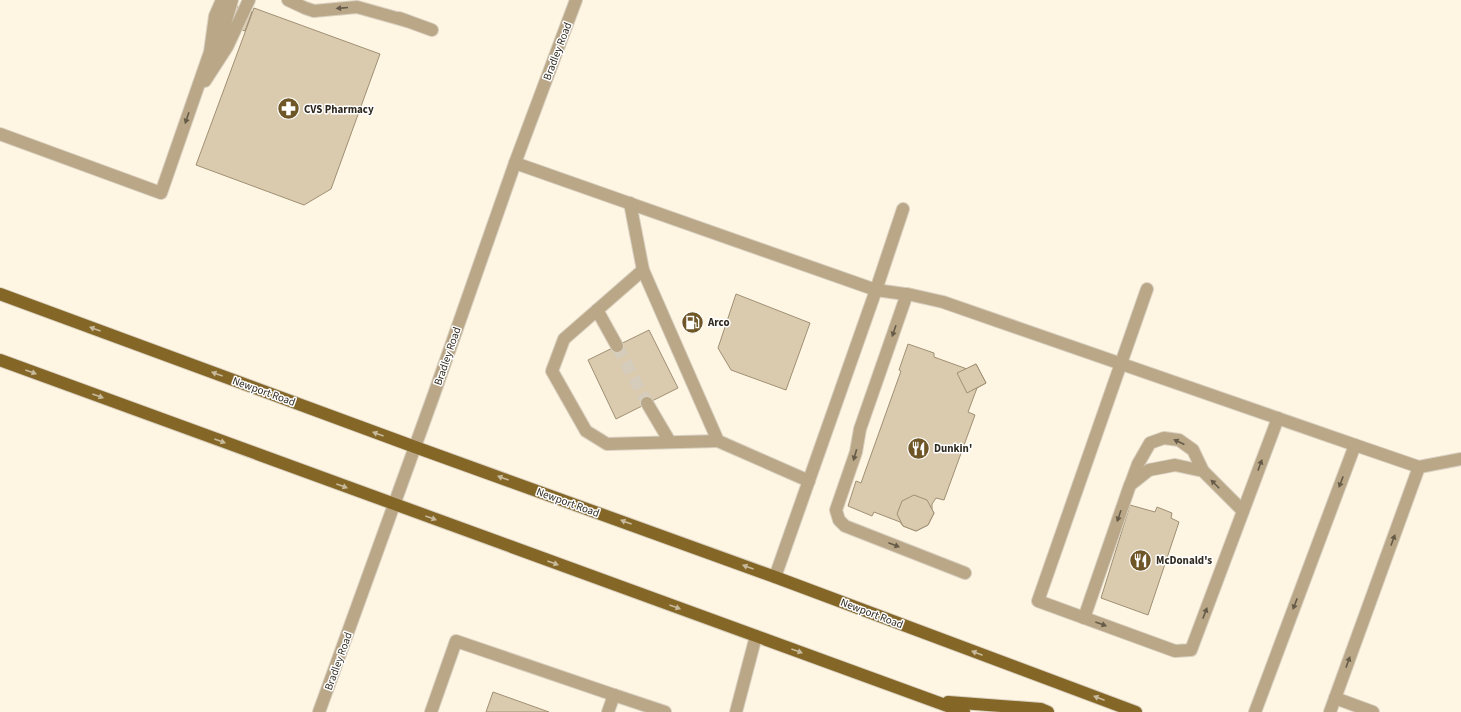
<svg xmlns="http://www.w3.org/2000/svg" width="1461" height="712" font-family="'Source Sans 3',sans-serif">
  <rect width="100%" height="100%" fill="#fef5e3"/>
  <!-- building -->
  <g fill="#dbcbae" stroke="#9f9075">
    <polygon points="229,4 252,12 245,31 222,23"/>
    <polygon points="254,8 380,54 331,189 304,205 196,165"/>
    <polygon points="736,294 810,323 786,390 731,370 718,348"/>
    <polygon points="649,330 678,388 616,419 588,360"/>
    <polygon points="908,344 934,353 934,357 967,369 976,364 986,383 977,388 968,412 975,415 944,500 936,498 932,504 932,510 934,513 928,525 916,531 903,526 900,522 874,512 872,516 848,506 856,481 861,483 901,371 899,370"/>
    <polygon points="976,364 986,383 967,393 957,373"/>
    <polygon points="914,495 927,500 934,513 928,525 916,531 903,526 897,514 902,501"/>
    <polygon points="1130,505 1155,512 1157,507 1172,513 1171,518 1179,522 1148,615 1101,598"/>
    <polygon points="493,692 549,712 486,712"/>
  </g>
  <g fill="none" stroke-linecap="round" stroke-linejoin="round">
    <!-- minor-tunnel -->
    <polyline stroke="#d5ccbc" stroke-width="12" stroke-dasharray="12 6" stroke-linecap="butt" points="617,346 647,403"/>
    <defs>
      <g id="minor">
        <polyline points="288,0 305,8 314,11 357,7 407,21"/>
        <polyline points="399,18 432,30"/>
        <polyline points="216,56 232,0"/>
        <polyline points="205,81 227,47 249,0"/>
        <polyline points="0,134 161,193 210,52 215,16 222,0"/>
        <polyline points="515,163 876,290 775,577"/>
        <polyline points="630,203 643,270 718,441 809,481"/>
        <polyline points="903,209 876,290 912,295 943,302 1355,445 1419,467 1461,459"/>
        <polyline points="643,270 564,339 552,371 586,431 607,444 718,441"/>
        <polyline points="1147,289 1038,601 1175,651 1191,650 1278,418"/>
        <polyline points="907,294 860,429 856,452 836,510 839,520 845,526 965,573"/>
        <polyline points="597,310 617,346"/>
        <polyline points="647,403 670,442"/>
        <polyline points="1131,483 1138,464 1150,443 1164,438 1179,440 1193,450 1203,471"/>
        <polyline points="1084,618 1130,485 1149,470 1175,465 1203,471 1243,511"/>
        <polyline points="1335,698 1373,712"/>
        <polyline points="319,712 433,397 515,163 576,0"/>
        <polyline points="431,712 456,641 614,695"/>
        <polyline points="608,712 614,695 665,712"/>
        <polyline points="736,712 756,636"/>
        <polyline points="1255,712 1355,445"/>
        <polyline points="1330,712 1419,467"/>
      </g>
      <g id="major">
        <polyline points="0,294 415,447 775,577 1136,712"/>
        <polyline points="0,360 964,712"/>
        <polyline points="948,702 1041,709 1048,712"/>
      </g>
    </defs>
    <!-- minor casing -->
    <use href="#minor" stroke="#d9d0c0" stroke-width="14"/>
    <!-- major casing -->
    <use href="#major" stroke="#d9d0c0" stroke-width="14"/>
    <!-- minor -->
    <use href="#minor" stroke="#b9a788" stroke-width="12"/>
    <!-- major -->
    <use href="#major" stroke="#846626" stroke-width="12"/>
  </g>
  <!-- one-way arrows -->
  <defs><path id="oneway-solid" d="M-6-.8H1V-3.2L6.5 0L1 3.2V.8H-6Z"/></defs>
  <g fill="#665b48">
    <use href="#oneway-solid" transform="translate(342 8) rotate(175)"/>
    <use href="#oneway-solid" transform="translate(187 118) rotate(109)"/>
    <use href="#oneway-solid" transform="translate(894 331) rotate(109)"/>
    <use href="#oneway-solid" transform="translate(1179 442) rotate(-155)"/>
    <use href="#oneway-solid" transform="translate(855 455) rotate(106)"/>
    <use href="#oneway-solid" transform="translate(1260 465) rotate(-70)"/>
    <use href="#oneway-solid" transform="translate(1341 482) rotate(111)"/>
    <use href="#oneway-solid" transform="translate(1215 484) rotate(-135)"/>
    <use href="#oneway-solid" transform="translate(1119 516) rotate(109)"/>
    <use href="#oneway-solid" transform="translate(1393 540) rotate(-70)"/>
    <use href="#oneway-solid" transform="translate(894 545) rotate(21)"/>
    <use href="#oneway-solid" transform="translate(1295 604) rotate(111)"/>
    <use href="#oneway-solid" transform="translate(1205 613) rotate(-69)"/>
    <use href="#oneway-solid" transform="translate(1101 624) rotate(20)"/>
    <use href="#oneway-solid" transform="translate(1348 662) rotate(-70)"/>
  </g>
  <g fill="#c8ba9d">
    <use href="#oneway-solid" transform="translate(95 329) rotate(-160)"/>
    <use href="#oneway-solid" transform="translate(31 372) rotate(20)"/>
    <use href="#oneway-solid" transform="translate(217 374) rotate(-160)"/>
    <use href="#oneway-solid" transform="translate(98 396) rotate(20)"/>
    <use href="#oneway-solid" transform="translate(378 434) rotate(-160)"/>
    <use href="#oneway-solid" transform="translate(220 441) rotate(20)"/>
    <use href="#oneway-solid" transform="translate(503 478) rotate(-160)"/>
    <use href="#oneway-solid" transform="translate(342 486) rotate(20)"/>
    <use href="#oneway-solid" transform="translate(431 518) rotate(20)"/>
    <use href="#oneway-solid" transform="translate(626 522) rotate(-160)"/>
    <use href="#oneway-solid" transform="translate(553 563) rotate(20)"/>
    <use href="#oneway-solid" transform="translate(748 567) rotate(-160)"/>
    <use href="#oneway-solid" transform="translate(675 607) rotate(20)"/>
    <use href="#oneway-solid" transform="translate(797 651) rotate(20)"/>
    <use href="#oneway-solid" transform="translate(977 653) rotate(-159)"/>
    <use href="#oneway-solid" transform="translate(1099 698) rotate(-159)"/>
  </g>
  <!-- icons -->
  <defs>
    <symbol id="pharmacy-disc" viewBox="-11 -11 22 22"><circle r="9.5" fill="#6e5626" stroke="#fff"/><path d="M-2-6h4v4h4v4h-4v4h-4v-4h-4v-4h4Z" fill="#fff"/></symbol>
    <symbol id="fuel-disc" viewBox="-11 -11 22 22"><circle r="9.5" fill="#6e5626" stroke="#fff"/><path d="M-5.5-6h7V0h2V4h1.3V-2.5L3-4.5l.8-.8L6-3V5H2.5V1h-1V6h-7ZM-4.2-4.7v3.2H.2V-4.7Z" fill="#fff"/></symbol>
    <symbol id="restaurant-disc" viewBox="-11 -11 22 22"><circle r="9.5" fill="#6e5626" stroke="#fff"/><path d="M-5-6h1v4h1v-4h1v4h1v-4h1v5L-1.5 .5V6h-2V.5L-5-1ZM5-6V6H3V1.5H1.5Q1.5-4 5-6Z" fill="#fff"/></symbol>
  </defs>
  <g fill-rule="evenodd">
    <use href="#pharmacy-disc" x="276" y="96" width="25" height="25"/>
    <use href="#fuel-disc" x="680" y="310" width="25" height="25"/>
    <use href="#restaurant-disc" x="906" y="436" width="25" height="25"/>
    <use href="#restaurant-disc" x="1128" y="548" width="25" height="25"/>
  </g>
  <g text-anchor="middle" stroke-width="3" stroke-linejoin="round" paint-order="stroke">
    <!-- street labels -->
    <g font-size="11" fill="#2f291e" stroke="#fff">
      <text transform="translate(557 51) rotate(-69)" y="4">Bradley Road</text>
      <text transform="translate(447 356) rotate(-71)" y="4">Bradley Road</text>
      <text transform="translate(264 391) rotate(20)" y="4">Newport Road</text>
      <text transform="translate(568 502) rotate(20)" y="4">Newport Road</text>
      <text transform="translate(872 613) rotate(21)" y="4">Newport Road</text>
      <text transform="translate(338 661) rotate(-70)" y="4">Bradley Road</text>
    </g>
    <!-- poi labels -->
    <g font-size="11" font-weight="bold" fill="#2f291e" stroke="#fff" text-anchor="start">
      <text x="304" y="113">CVS Pharmacy</text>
      <text x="708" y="326">Arco</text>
      <text x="934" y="452">Dunkin'</text>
      <text x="1156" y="564">McDonald's</text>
    </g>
  </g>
</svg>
